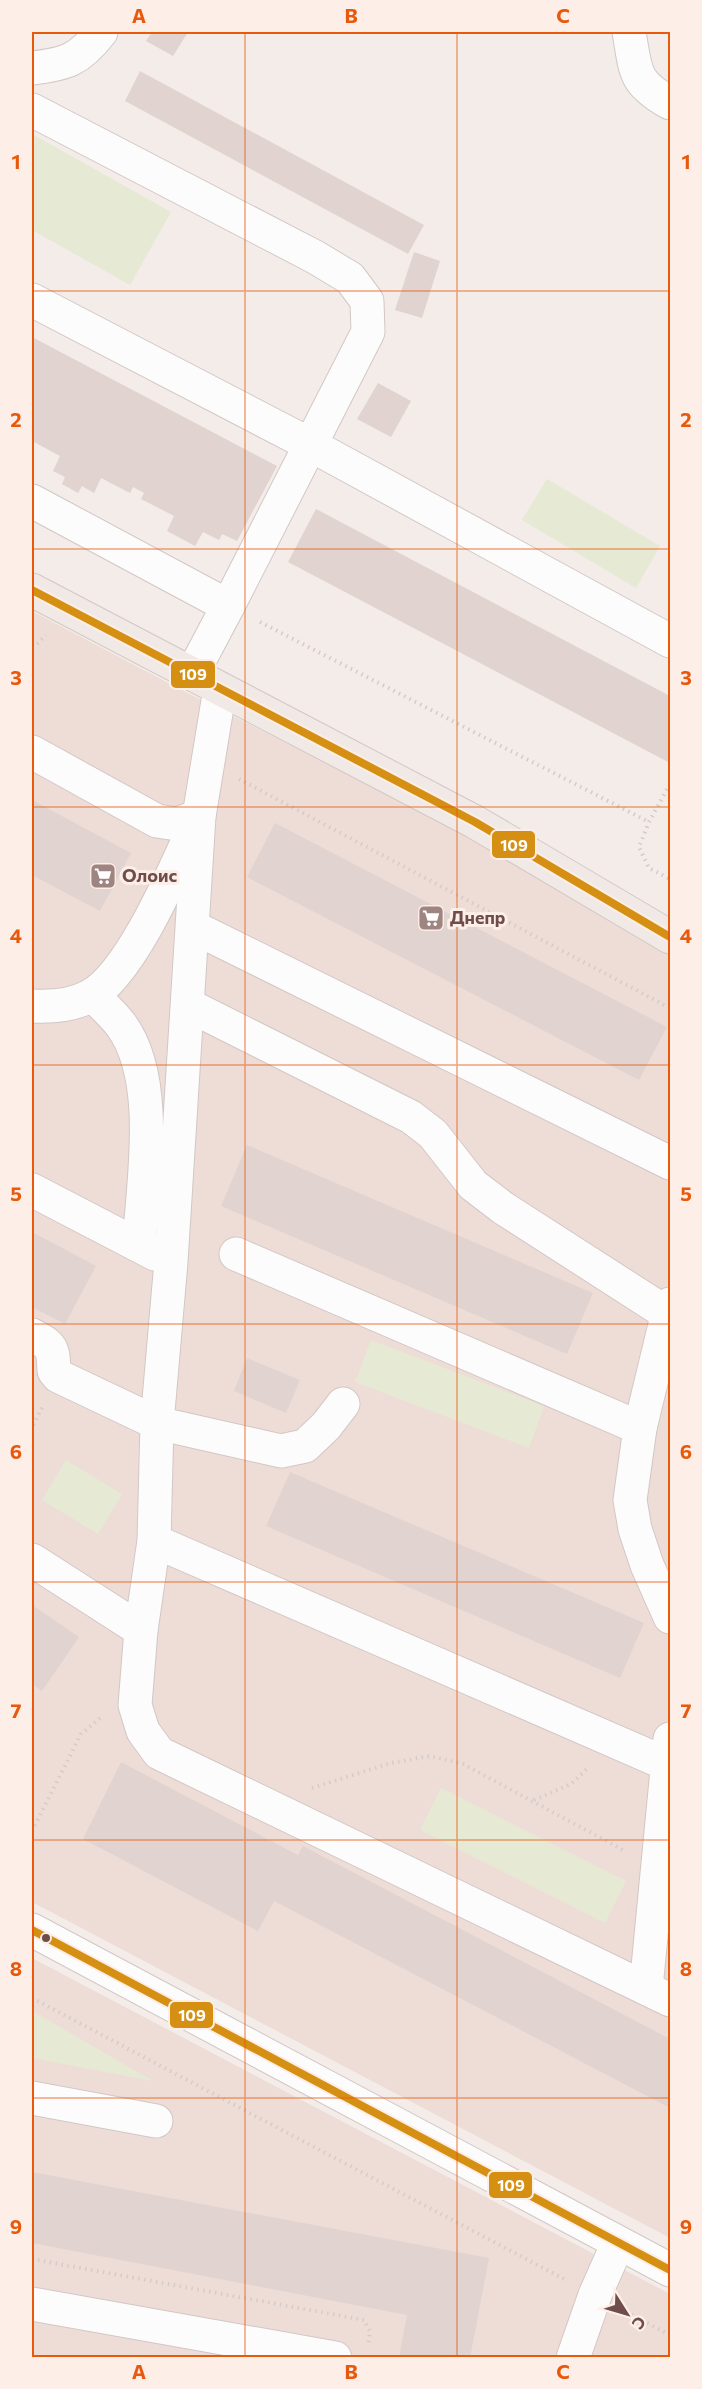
<svg xmlns="http://www.w3.org/2000/svg" width="702" height="2389" font-family="Commissioner,sans-serif">
  <rect width="100%" height="100%" fill="#f4ece8"/>
  <!-- residential -->
  <g fill="#eeddd7">
    <polygon points="32,611 176,687 670,937 670,2238 32,1902"/>
    <polygon points="32,1958 670,2294 670,2357 32,2357"/>
  </g>
  <!-- green -->
  <g fill="#e6e9d3">
    <polygon points="32,134 171,212 130,285 32,230"/>
    <polygon points="547,479 660,546 636,588 522,520"/>
    <polygon points="371,1340 544,1406 529,1448 355,1382"/>
    <polygon points="66,1460 122,1494 98,1534 42,1500"/>
    <polygon points="441,1788 626,1881 605,1923 420,1830"/>
    <polygon points="32,2011 153,2081 32,2058"/>
  </g>
  <!-- building -->
  <g fill="#e0d3d0">
    <polygon points="152,32 188,32 173,56 146,41"/>
    <polygon points="140,71 424,225 408,254 125,101"/>
    <polygon points="414,252 440,261 422,318 395,310"/>
    <polygon points="32,337 277,466 237,541 222,534 219,540 203,532 195,546 167,531 174,516 141,499 144,493 133,487 130,493 101,478 94,493 82,486 78,493 62,484 65,477 53,471 60,456 32,441 34,435 32,434"/>
    <polygon points="378,383 411,401 391,437 357,419"/>
    <polygon points="316,509 670,696 670,763 288,562"/>
    <polygon points="32,800 131,853 100,911 32,875"/>
    <polygon points="275,823 667,1027 639,1080 247,877"/>
    <polygon points="247,1145 593,1293 567,1354 221,1206"/>
    <polygon points="32,1232 96,1266 65,1324 32,1307"/>
    <polygon points="247,1358 300,1380 286,1413 234,1391"/>
    <polygon points="290,1472 644,1623 620,1678 266,1526"/>
    <polygon points="32,1605 79,1637 42,1691 32,1684"/>
    <polygon points="121,1762 298,1855 303,1846 670,2039 670,2108 274,1901 258,1931 83,1839"/>
    <polygon points="32,2172 489,2258 470,2358 399,2358 407,2315 32,2243"/>
  </g>
  <g fill="none" stroke-linecap="round" stroke-linejoin="round">
    <defs>
      <g id="minor">
        <path d="M629,32c7,40 4,50 41,71"/>
        <path d="M32,68c35,-4 47,-8 69,-36"/>
        <polyline points="32,110 315,257 350,278 367,301 368,332 228,606"/>
        <polyline points="32,300 309,444 670,641"/>
        <polyline points="32,501 228,606 192,674"/>
        <polyline points="220,689 199,816 171,1262 157,1423 154,1541 141,1630 135,1705 143,1731 159,1753 670,2000"/>
        <polyline points="32,752 157,821 177,824 199,816"/>
        <polyline points="193,927 670,1163"/>
        <path d="M93,995c9,10 20,19 28,30 40,54 22,157 18,220"/>
        <polyline points="188,1005 411,1117 433,1134 473,1185 503,1208 668,1314"/>
        <path d="M32,1006c19,1 40,0 58,-10 40,-22 82,-120 101,-162"/>
        <polyline points="32,1190 155,1254"/>
        <polyline points="236,1254 640,1428"/>
        <polyline points="670,1304 640,1428 630,1500 635,1529 647,1565 670,1617"/>
        <path d="M32,1335c21,11 21,13 22,36l4,5 99,47 124,28 24,-5 21,-20 17,-22"/>
        <polyline points="154,1541 667,1764"/>
        <polyline points="32,1560 141,1630"/>
        <polyline points="32,1930 670,2270"/>
        <polyline points="646,1988 670,1739"/>
        <polyline points="32,2098 156,2121"/>
        <polyline points="32,2304 335,2358"/>
        <polyline points="573,2358 595,2295 618,2243"/>
      </g>
      <polyline id="major" points="32,590 475,822 670,937"/>
    </defs>
    <!-- minor casing -->
    <use href="#minor" stroke="#d2c7c5" stroke-width="35"/>
    <!-- major casing -->
    <use href="#major" stroke="#d3c7c5" stroke-width="35"/>
    <!-- path -->
    <g stroke="#d5cbca" stroke-width="4" stroke-dasharray="1.5 4.5" stroke-linecap="butt">
      <polyline points="260,622 649,822"/>
      <polyline points="32,646 35,646 46,635"/>
      <polyline points="239,779 670,1008"/>
      <polyline points="670,784 649,822 639,847 649,868 670,879"/>
      <polyline points="33,1425 43,1406"/>
      <polyline points="312,1788 391,1763 430,1756 463,1764 625,1851"/>
      <polyline points="534,1800 571,1784 589,1767"/>
      <polyline points="32,1831 81,1734 103,1716"/>
      <polyline points="32,1998 564,2279"/>
      <polyline points="32,2259 364,2320 370,2331 368,2345"/>
      <polyline points="626,2312 670,2335"/>
    </g>
    <!-- minor -->
    <use href="#minor" stroke="#fdfcfc" stroke-width="33"/>
    <!-- major -->
    <use href="#major" stroke="#f1e9e5" stroke-width="33"/>
    <defs>
      <g id="bus-1">
        <polyline points="32,590 475,822 670,937"/>
        <polyline points="32,1930 670,2270"/>
      </g>
    </defs>
    <!-- bus-1 casing -->
    <use href="#bus-1" stroke="#fdeee8" stroke-width="12"/>
    <!-- bus-1 -->
    <use href="#bus-1" stroke="#d59013" stroke-width="8"/>
  </g>
  <!-- grid -->
  <path fill="none" stroke="#e8590c" stroke-width="1.5" stroke-opacity="0.55" d="M245,32v2326M457,32v2326M32,291h638M32,549h638M32,807h638M32,1065h638M32,1324h638M32,1582h638M32,1840h638M32,2098h638"/>
  <!-- icons -->
  <defs>
    <symbol id="supermarket-square" viewBox="-11 -11 22 22"><rect x="-9" y="-9" width="18" height="18" rx="4" fill="#9e8582" stroke="#fdeee8"/><path d="M-6-5.5h2.5l.6 2H6L4.5 2H-2.5L-4.4-4H-6ZM-1.5 3.2a1.3 1.3 0 1 0 .1 0ZM3 3.2a1.3 1.3 0 1 0 .1 0Z" fill="#fff"/></symbol>
  </defs>
  <g fill-rule="evenodd">
    <use href="#supermarket-square" x="88" y="861" width="30" height="30"/>
    <use href="#supermarket-square" x="416" y="903" width="30" height="30"/>
  </g>
  <!-- markers -->
  <circle fill="#6f4d4b" stroke="#fdeee8" stroke-width="2" cx="46" cy="1938" r="5"/>
  <g text-anchor="middle" stroke-width="6" stroke-linejoin="round" paint-order="stroke">
    <!-- poi labels -->
    <g font-size="18" font-weight="bold" fill="#6f4d4b" stroke="#fdeee8" text-anchor="start">
      <text x="122" y="882">Олоис</text>
      <text x="450" y="924">Днепр</text>
    </g>
  </g>
  <g stroke="#fdeee8" stroke-width="2">
    <rect x="170" y="660" width="46" height="29" rx="6" fill="#d59013"/>
    <rect x="491" y="830" width="45" height="29" rx="6" fill="#d59013"/>
    <rect x="169" y="2001" width="45" height="28" rx="6" fill="#d59013"/>
    <rect x="488" y="2171" width="45" height="28" rx="6" fill="#d59013"/>
  </g>
  <g font-size="16" text-anchor="middle" font-weight="bold" fill="#fff">
    <text x="193" y="680">109</text>
    <text x="514" y="851">109</text>
    <text x="192" y="2021">109</text>
    <text x="511" y="2191">109</text>
  </g>
  <!-- border -->
  <rect width="702" height="2389" fill="none" stroke="#fdeee8" stroke-width="66"/>
  <!-- north arrow -->
  <g transform="translate(627 2314) rotate(127)" stroke="#fdeee8" stroke-width="4.5" paint-order="stroke">
  <path d="M0-4.5L10 22L0 15L-10 22Z" fill="#6f4d4b"/>
  <text y="-9" font-size="16" font-weight="bold" text-anchor="middle" fill="#6f4d4b">С</text>
  </g>
  <rect x="33" y="33" width="636" height="2323" fill="none" stroke="#e8590c" stroke-width="2"/>
  <g font-size="20" text-anchor="middle" font-weight="bold" fill="#e8590c">
    <text x="139" y="23">A</text>
    <text x="351" y="23">B</text>
    <text x="563" y="23">C</text>
    <text x="16" y="169">1</text>
    <text x="686" y="169">1</text>
    <text x="16" y="427">2</text>
    <text x="686" y="427">2</text>
    <text x="16" y="685">3</text>
    <text x="686" y="685">3</text>
    <text x="16" y="943">4</text>
    <text x="686" y="943">4</text>
    <text x="16" y="1201">5</text>
    <text x="686" y="1201">5</text>
    <text x="16" y="1459">6</text>
    <text x="686" y="1459">6</text>
    <text x="16" y="1718">7</text>
    <text x="686" y="1718">7</text>
    <text x="16" y="1976">8</text>
    <text x="686" y="1976">8</text>
    <text x="16" y="2234">9</text>
    <text x="686" y="2234">9</text>
    <text x="139" y="2379">A</text>
    <text x="351" y="2379">B</text>
    <text x="563" y="2379">C</text>
  </g>
</svg>
